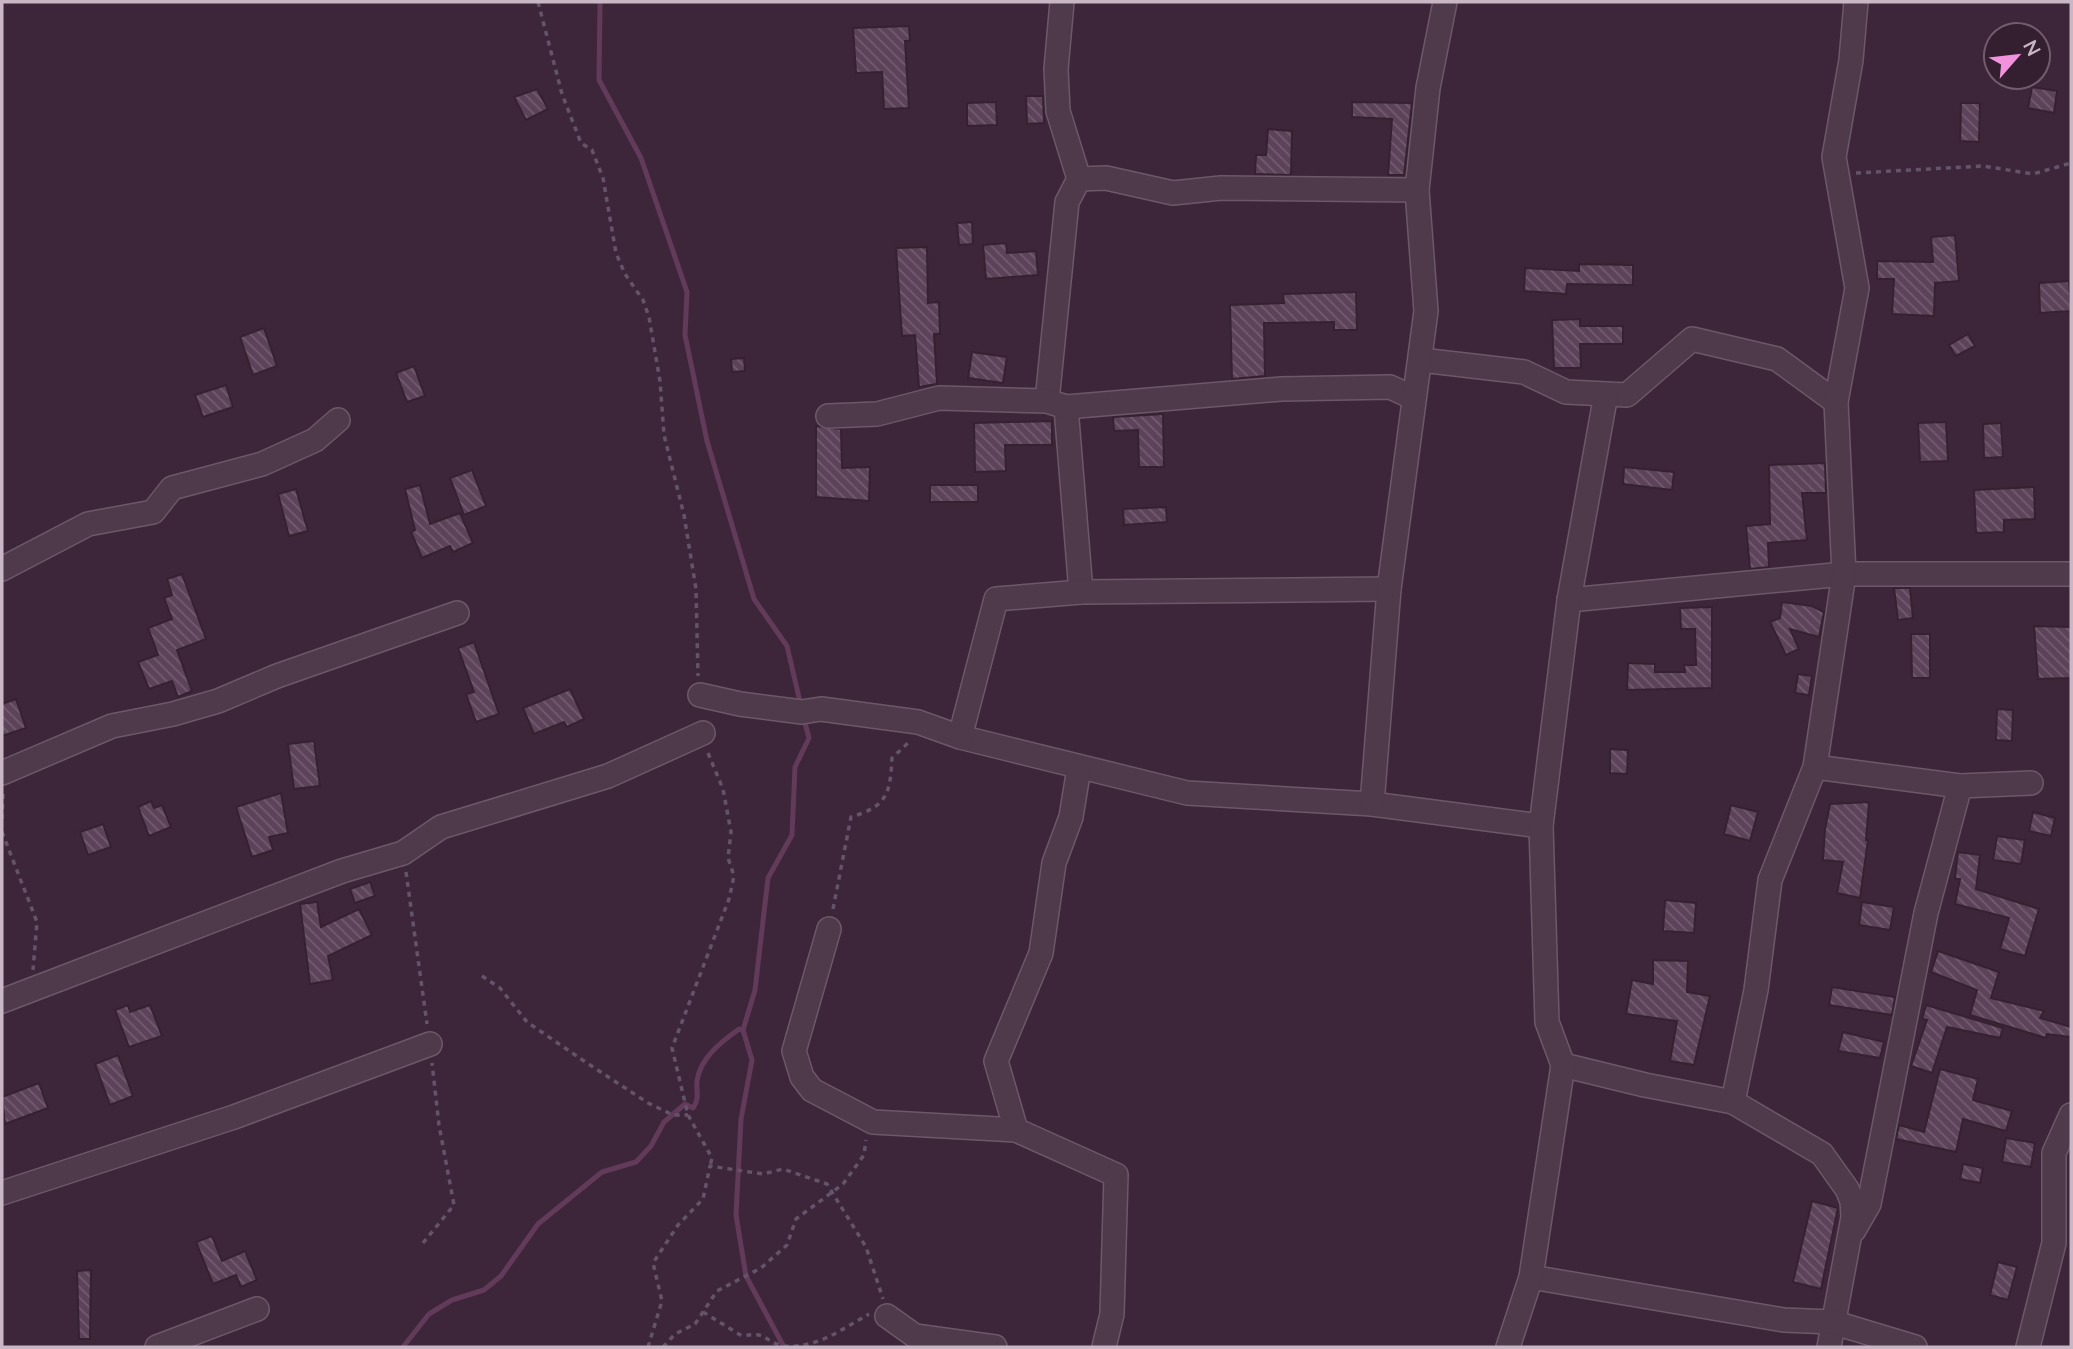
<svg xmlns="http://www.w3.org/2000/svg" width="2073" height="1349" font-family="Lato,sans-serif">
  <defs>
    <pattern id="building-back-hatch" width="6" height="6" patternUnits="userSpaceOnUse" patternTransform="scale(1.75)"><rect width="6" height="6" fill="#5d4359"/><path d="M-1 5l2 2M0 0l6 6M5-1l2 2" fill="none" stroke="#735c6f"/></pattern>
  </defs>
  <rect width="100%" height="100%" fill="#3e263a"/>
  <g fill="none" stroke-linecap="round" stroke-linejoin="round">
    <!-- stream -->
    <g stroke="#623a5a" stroke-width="5">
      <polyline points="600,2 599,80 641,158 687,292 685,335 707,441 754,599 787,646 801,706"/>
      <path d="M403,1347l26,-33 23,-14 32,-10 17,-14 37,-52 64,-52 34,-10 15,-16 13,-24 21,-18 8,4c7,-10 3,-16 4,-27 3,-23 24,-39 42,-52l4,1"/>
      <polyline points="784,1347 746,1276 736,1215 741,1119 752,1060 743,1030 755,990 768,878 792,835 795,767 809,738 804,719"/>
    </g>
  </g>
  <!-- building -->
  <g fill="url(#building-back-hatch)" stroke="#362132" stroke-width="2">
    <polygon points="909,26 910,41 905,41 909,108 884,109 882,72 856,73 853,28"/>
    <polygon points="2032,87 2057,91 2054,113 2028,108"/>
    <polygon points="537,89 548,109 526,120 514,97"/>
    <polygon points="1026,96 1043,96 1044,123 1027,124"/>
    <polygon points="996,102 997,125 967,126 967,103"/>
    <polygon points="1352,102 1412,103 1404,175 1388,175 1392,119 1352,117"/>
    <polygon points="1961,103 1980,103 1979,142 1960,141"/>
    <polygon points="1268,129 1292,131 1291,175 1255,174 1256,155 1266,155"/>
    <polygon points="972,222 973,244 959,245 957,223"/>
    <polygon points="1955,235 1959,281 1935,283 1934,316 1892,314 1894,279 1877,279 1877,261 1933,262 1931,237"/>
    <polygon points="1006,243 1007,253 1036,251 1038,275 986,279 983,245"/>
    <polygon points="927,247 928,303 939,302 940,334 934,334 937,384 919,387 915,335 902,336 896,248"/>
    <polygon points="1579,264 1633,265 1633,285 1567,284 1566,294 1524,291 1525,268 1579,271"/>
    <polygon points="2069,281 2071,311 2040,313 2039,283"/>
    <polygon points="1356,292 1357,330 1334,330 1334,322 1264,323 1265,376 1232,379 1230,305 1284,303 1283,294"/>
    <polygon points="1580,319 1580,326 1623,326 1623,344 1580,344 1581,368 1554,368 1552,320"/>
    <polygon points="264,328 277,366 253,375 240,337"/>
    <polygon points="1968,334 1975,346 1956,356 1949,345"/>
    <polygon points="972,352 1007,357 1003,383 968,378"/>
    <polygon points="744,358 745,371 732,372 731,359"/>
    <polygon points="414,366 425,396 407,402 396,373"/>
    <polygon points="226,385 233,407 203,417 195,395"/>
    <polygon points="1163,414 1164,467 1139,467 1138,430 1114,431 1113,417"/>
    <polygon points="1052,421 1052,445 1005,445 1006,471 975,472 974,423"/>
    <polygon points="1946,422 1948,461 1920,462 1918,423"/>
    <polygon points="2001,423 2003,457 1984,458 1983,424"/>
    <polygon points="816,426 841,429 842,468 870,467 869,501 816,497"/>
    <polygon points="1825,463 1826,493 1802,493 1807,540 1768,543 1769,567 1750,569 1746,526 1770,524 1769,465"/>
    <polygon points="1624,467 1674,472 1672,490 1623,484"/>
    <polygon points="472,470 486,506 464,515 450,478"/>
    <polygon points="420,485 430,524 460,513 473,543 453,552 450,546 422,558 411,532 415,530 405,489"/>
    <rect x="930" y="485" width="48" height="17"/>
    <polygon points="2034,487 2035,519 2004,520 2004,532 1976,533 1974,490"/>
    <polygon points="296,489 308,531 289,536 278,494"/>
    <polygon points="1166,507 1167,522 1124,525 1123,509"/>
    <polygon points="182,574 206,639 177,650 192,691 178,697 172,681 149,689 138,662 158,655 148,628 172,619 164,598 172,595 167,579"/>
    <polygon points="1894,588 1910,588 1913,618 1898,620"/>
    <polygon points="1782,602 1812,606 1824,612 1819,637 1790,629 1799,649 1786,655 1770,622 1780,618"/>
    <polygon points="1712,607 1712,688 1627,690 1628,663 1655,664 1655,672 1685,672 1684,665 1696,665 1695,629 1681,629 1680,608"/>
    <polygon points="2034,626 2071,627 2071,678 2038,679"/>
    <polygon points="1911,634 1930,634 1930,678 1912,678"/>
    <polygon points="474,642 499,714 476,722 466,694 474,692 458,648"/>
    <polygon points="1798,674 1812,676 1809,695 1795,693"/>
    <polygon points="570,689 584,719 567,727 564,722 534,734 523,708"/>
    <polygon points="16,699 26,728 2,736 2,704"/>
    <polygon points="1997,709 2013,710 2012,741 1996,740"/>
    <polygon points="314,741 320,786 294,789 288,744"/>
    <polygon points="1610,749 1628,750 1627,774 1610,773"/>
    <polygon points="281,793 288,833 269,837 273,850 252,857 236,807"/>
    <polygon points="151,801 154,808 162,805 171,827 149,836 138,807"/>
    <polygon points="1869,802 1866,840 1868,840 1860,898 1837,893 1843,862 1823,860 1825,829 1830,804"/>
    <polygon points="1731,805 1758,812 1750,841 1724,834"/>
    <polygon points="2033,812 2055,818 2051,836 2029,831"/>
    <polygon points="103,824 111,847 88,855 80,832"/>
    <polygon points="1997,836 2025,840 2021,864 1993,860"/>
    <polygon points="1958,852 1980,855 1976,889 2039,909 2025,956 2000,949 2009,918 1955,904 1960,879 1955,879"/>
    <polygon points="370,882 375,896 355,903 350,889"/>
    <polygon points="1665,900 1696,903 1694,933 1663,931"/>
    <polygon points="317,902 321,927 359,909 372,935 328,956 333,980 310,984 300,904"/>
    <polygon points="1862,902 1894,907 1890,930 1859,925"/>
    <polygon points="1938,951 1999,972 1991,998 2044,1011 2040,1018 2071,1027 2071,1037 2047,1034 2046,1038 1970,1015 1977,990 1931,972"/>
    <polygon points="1653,960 1688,961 1687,992 1710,996 1694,1065 1670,1061 1677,1021 1626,1014 1632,980 1653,984"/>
    <polygon points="1832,987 1895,997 1892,1015 1829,1005"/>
    <polygon points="128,1005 130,1012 150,1005 162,1036 129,1047 115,1010"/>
    <polygon points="1926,1005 2003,1028 2000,1038 1947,1027 1932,1073 1911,1066 1927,1020 1922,1019"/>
    <polygon points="1843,1032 1884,1042 1880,1058 1838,1051"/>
    <polygon points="118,1055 133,1096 110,1105 95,1064"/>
    <polygon points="1940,1069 1978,1079 1973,1100 2012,1111 2006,1131 1963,1119 1956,1152 1896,1139 1899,1125 1924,1132"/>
    <polygon points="39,1083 48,1108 5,1124 2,1097"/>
    <polygon points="2006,1138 2035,1143 2031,1167 2002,1162"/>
    <polygon points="1963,1164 1983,1168 1980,1183 1960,1179"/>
    <polygon points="1812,1201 1838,1208 1821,1289 1793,1282"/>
    <polygon points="212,1236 222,1261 245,1251 257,1280 241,1287 236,1275 213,1284 196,1242"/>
    <polygon points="1998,1262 2017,1267 2008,1300 1990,1295"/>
    <polygon points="91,1270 90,1339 79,1339 77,1271"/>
  </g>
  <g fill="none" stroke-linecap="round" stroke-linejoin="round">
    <defs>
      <g id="minor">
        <polyline points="1079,179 1106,178 1173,193 1221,188 1417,190"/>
        <polyline points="1421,360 1524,372 1566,392 1627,395 1692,339 1777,359 1836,402"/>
        <polyline points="1047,401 1067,202 1079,179 1058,111 1056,69 1062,2"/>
        <polyline points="1066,407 1081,592"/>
        <polyline points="828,416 877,414 939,398 1047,401 1066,407 1281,389 1390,387 1412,397"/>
        <polyline points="2,569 88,524 153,512 172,488 262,464 315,440 338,420"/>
        <polyline points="1569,600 1844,574 2071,574"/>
        <polyline points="700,695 740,704 802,712 821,709 918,722 960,737 1187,793 1372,804 1541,826"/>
        <polyline points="960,737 996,599 1081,592 1389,589"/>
        <polyline points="1815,767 1960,786 2031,783"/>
        <polyline points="1079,768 1071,817 1054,863 1041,953 996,1061 1016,1130 1116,1175 1112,1314 1104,1347"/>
        <polyline points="2,773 112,726 173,714 218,701 277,676 457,613"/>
        <polyline points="1372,804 1389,589 1426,311 1417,190 1428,88 1445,2"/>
        <polyline points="829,929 794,1051 802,1077 812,1090 873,1122 1016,1130"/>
        <polyline points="2,1001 342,871 403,853 441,827 608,776 703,733"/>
        <polyline points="1563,1065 1645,1085 1733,1102 1822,1154 1847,1189 1852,1201 1853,1217 1829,1347"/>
        <polyline points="1733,1102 1756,990 1770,880 1815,767 1844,574 1836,402 1857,288 1834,157 1851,60 1856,2"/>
        <polyline points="2,1193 234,1117 430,1044"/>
        <polyline points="1854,1230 1869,1204 1926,913 1960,786"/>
        <polyline points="1531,1277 1784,1320 1832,1322 1915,1347"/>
        <polyline points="887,1316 915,1336 995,1347"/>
        <polyline points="157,1347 257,1309"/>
        <polyline points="1508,1347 1531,1277 1563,1065 1547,1022 1541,826 1569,600 1606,394"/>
        <polyline points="2028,1347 2054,1243 2054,1153 2071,1115"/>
      </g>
    </defs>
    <!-- minor casing -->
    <use href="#minor" stroke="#6c5868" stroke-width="26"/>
    <!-- path -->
    <g stroke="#645469" stroke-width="3.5" stroke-dasharray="5 5" stroke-linecap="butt">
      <polyline points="538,2 562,94 581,143 592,150 603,178 616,253 625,274 643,300 649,317 660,381 664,435 684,515 696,589 698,676"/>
      <polyline points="1856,173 1983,166 2033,174 2071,163"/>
      <polyline points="708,753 723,789 731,832 728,858 734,876 729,899 672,1048 688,1115 712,1158 710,1166"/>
      <polyline points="2,819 3,793"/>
      <polyline points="2,832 37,922 33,970"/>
      <polyline points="406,872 427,1024"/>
      <path d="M833,909l18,-92c37,-11 39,-24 41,-59l17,-16"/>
      <polyline points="482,976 500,988 527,1022 581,1059 648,1103 673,1115 688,1115"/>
      <polyline points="423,1243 454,1205 439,1125 432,1063"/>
      <path d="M703,1312l39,24c27,-5 20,5 41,10 34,3 59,-17 86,-32"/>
      <polyline points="648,1347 662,1301 653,1263 678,1225 703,1199 710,1166 763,1174 783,1169 827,1184 866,1247 883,1299"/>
      <polyline points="663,1347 675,1334 695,1324 717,1291 761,1268 787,1245 796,1219 843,1184 864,1155 866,1140"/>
    </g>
    <!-- minor -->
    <use href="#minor" stroke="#4e3a4a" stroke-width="23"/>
  </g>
  <!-- border -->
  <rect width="2073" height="1349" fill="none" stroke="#c9b7c5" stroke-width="7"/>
  <!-- north arrow -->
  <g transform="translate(2017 56) rotate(62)"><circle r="33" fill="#341f30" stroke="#705c6c" stroke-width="2"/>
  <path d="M0-5L12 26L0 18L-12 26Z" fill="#f292dc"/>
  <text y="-10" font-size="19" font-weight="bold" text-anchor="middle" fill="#c9b7c5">N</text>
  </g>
</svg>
